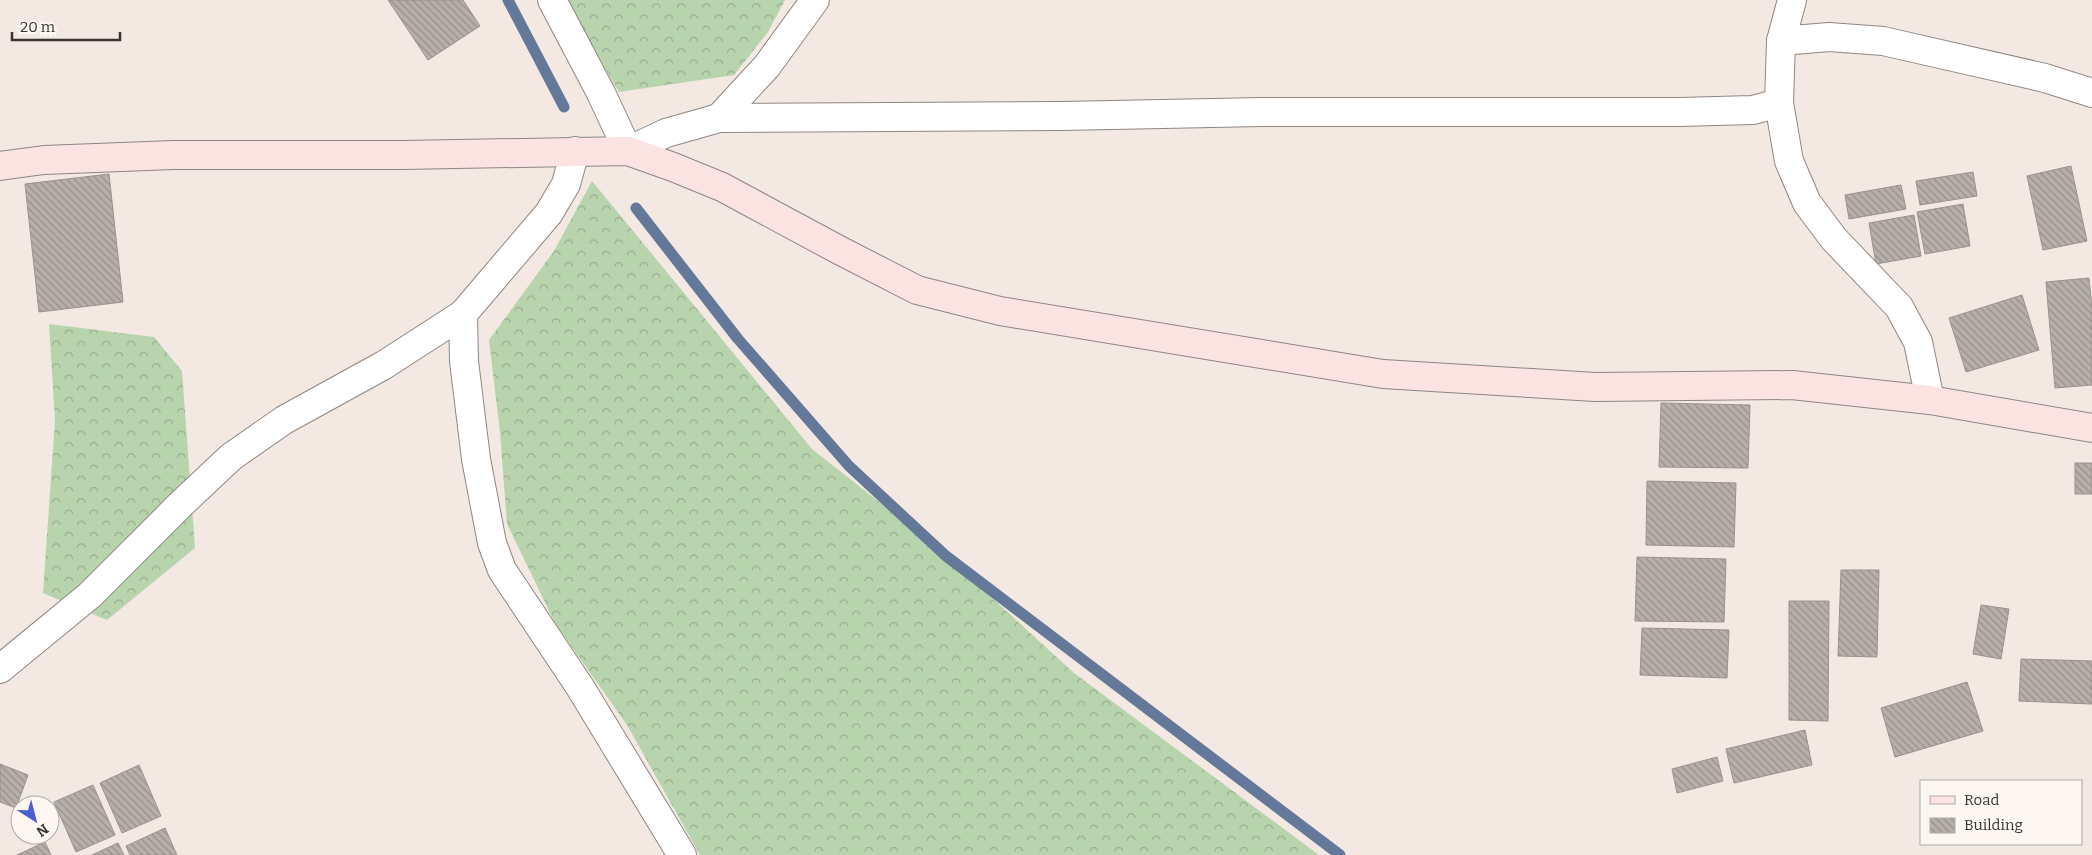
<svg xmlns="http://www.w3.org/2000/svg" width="2092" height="855" font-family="Bitter,serif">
  <defs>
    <pattern id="forest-crowns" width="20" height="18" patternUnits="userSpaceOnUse" patternTransform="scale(1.25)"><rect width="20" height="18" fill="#b8d4ad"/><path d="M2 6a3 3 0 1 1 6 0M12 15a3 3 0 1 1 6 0" fill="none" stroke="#96ad8d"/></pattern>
    <pattern id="building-back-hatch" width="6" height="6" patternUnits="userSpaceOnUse" patternTransform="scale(1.25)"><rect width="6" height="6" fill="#b8afa9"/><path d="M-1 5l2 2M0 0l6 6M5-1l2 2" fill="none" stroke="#968f8a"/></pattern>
  </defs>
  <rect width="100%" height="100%" fill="#f3e9e2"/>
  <!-- forest -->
  <g fill="url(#forest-crowns)">
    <polygon points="565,0 785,0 768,32 734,75 619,92"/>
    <polygon points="592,181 812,449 935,546 1074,673 1319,855 700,855 627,725 555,623 507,524 500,432 489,340 554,251"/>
    <polygon points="49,324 154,337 182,371 195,548 107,620 43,593 55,420"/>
  </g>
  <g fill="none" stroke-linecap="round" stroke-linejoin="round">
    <!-- stream -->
    <g stroke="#647999" stroke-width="11">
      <polyline points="508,0 564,107"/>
      <polyline points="636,208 738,339 849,466 946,556 1340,855"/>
    </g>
  </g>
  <!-- building -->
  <g fill="url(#building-back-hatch)" stroke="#9b928c">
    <polygon points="388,0 463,0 480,26 428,60"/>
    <polygon points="2071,166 2087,241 2043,250 2027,176"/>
    <polygon points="1973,172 1977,196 1920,205 1916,181"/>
    <polygon points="109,174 123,302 39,312 25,184"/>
    <polygon points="1901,185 1906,209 1849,219 1845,195"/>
    <polygon points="1963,204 1970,246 1925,254 1917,212"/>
    <polygon points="1914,215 1921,256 1876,264 1869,223"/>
    <polygon points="2089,278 2092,308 2092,385 2055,388 2046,282"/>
    <polygon points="2022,295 2039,350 1966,372 1949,318"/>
    <polygon points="1661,403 1750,405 1748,468 1659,467"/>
    <rect x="2075" y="463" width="17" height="31"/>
    <polygon points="1647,481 1736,483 1734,547 1646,545"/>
    <polygon points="1637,557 1726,559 1724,622 1635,621"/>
    <polygon points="1841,570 1879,570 1877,657 1838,656"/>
    <polygon points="1789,601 1829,601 1828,721 1789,720"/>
    <polygon points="1981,605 2009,609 2001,659 1973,654"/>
    <polygon points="1642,628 1729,630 1727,678 1640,675"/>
    <polygon points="2021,659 2092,661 2092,704 2019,701"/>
    <polygon points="1967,682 1983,731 1895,757 1881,708"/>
    <polygon points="1805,730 1812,765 1734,783 1726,749"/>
    <polygon points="1717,757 1723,781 1677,793 1672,769"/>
    <polygon points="0,764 28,775 16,808 0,802"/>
    <polygon points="139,765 161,816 122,833 100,783"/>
    <polygon points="93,785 115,835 76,852 54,802"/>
    <polygon points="165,828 177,855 130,855 126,846"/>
    <polygon points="45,842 51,855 17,855"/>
    <polygon points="118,843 124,855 92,855"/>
  </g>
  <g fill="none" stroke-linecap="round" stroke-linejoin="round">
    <defs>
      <g id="street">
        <polyline points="552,0 601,93 628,151 666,133 719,118 1062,116 1262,112 1679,112 1753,110 1779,103"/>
        <polyline points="1792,0 1781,41 1779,103 1789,161 1807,203 1834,239 1899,307 1918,342 1930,400"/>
        <polyline points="1781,41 1829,37 1883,41 2045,78 2092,93"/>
        <polyline points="719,118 767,66 815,0"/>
        <polyline points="575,151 566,184 549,213 463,314 464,361 476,459 492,543 502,570 580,687 682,855"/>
        <polyline points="0,669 90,595 179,506 231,457 284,420 384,365 463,314"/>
      </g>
      <polyline id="secondary" points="0,166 44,160 173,155 403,155 628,151 673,167 722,187 839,250 917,290 1000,311 1383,374 1595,387 1792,385 1930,400 2092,428"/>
    </defs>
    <!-- street casing -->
    <use href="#street" stroke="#8e8680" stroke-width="30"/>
    <!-- secondary casing -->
    <use href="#secondary" stroke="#8e8680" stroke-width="30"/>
    <!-- street -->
    <use href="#street" stroke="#fff" stroke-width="28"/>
    <!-- secondary -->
    <use href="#secondary" stroke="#fae3e1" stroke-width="28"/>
  </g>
  <!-- legend -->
  <rect x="1920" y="780" width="162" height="65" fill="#fef7f1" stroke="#aea9a4"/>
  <rect x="1930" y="796" width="25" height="8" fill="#fae3e1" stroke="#aea9a4"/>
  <text x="1964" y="805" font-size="15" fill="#373431">Road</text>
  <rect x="1930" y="818" width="25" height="15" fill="url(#building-back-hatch)" stroke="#aea9a4"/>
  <text x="1964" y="830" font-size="15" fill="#373431">Building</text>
  <!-- north arrow -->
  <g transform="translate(35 820) rotate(144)"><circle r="24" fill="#fef7f1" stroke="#aea9a4"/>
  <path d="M0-4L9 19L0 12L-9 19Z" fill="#495ed3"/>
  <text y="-8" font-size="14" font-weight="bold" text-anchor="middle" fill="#373431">N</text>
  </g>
  <!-- scale -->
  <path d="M12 32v8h108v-8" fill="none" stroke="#373431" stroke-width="2.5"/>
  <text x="20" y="32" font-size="15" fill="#373431" stroke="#fef7f1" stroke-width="4" paint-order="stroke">20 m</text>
</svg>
